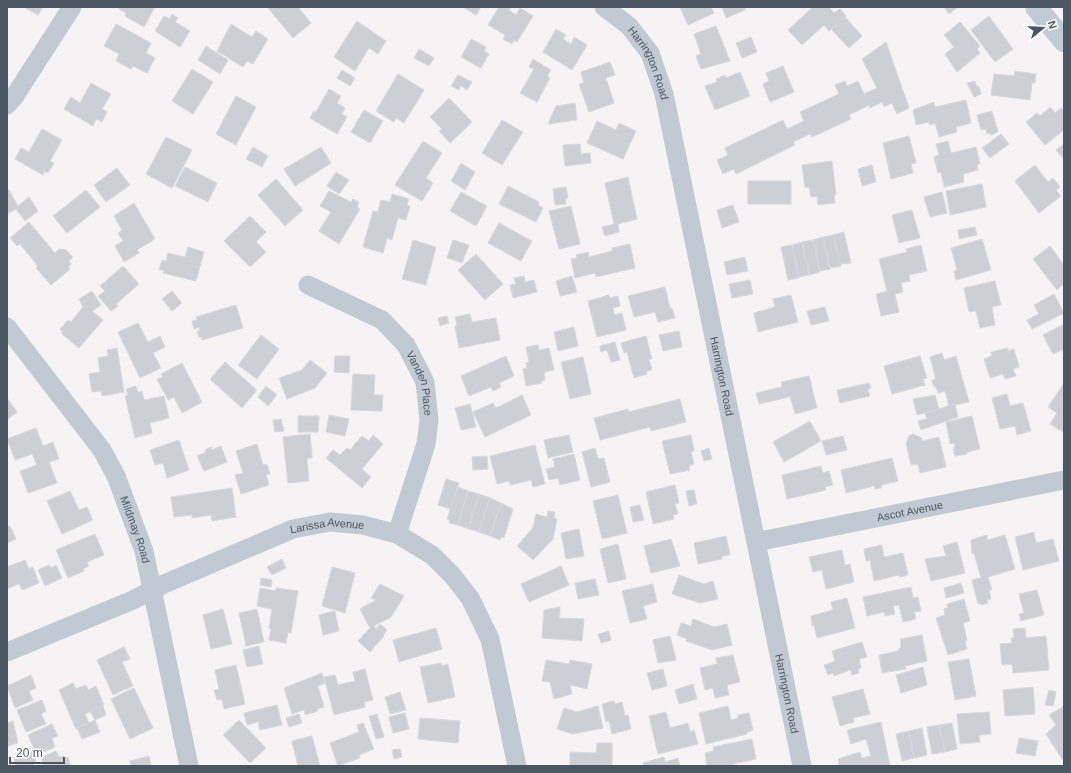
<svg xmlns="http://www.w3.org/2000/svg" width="1071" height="773" font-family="Helvetica,sans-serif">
  <rect width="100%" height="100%" fill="#f5f3f3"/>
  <!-- building -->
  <g fill="#cdcfd5" stroke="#d7d9de">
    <polygon points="24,7 43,7 38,15"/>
    <polygon points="120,7 155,7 144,27 125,16 126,13 119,9"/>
    <polygon points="269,7 298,7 311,23 293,38 268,8"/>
    <polygon points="463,7 481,7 476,15"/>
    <polygon points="499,7 511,7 509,10 516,15 520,8 533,16 517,42 514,40 512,44 503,39 505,35 488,25"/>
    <polygon points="680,7 711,7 714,13 688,25"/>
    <polygon points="722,7 745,7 745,10 726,18"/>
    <polygon points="813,7 829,7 834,13 840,9 846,16 829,31 824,25 802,45 788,30"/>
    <polygon points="944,7 958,7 949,14"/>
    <polygon points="172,14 178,18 175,22 190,31 180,47 155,31 164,16 170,19"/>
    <polygon points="989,16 1013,49 995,62 971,30"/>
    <polygon points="845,17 862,36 849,48 831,29"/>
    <polygon points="357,21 386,41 378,54 369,48 355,71 334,57"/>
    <polygon points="960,22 980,46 977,49 980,53 957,72 945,54 954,47 944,35"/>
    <polygon points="116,24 151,43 146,53 155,58 147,73 133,66 131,69 116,61 119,54 104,46"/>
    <polygon points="231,24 252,37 256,31 268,39 253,64 247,61 243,67 217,51"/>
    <polygon points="716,26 730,61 701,69 696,56 701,54 694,34"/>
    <polygon points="556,29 566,35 563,39 571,44 574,37 587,45 572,70 543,52"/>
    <polygon points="751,37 757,52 742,58 736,43"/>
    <polygon points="471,39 486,47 484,51 489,54 481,68 461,57"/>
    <polygon points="886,42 909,108 897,114 892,103 884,107 882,102 870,108 869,105 849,115 851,119 812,137 810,134 793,142 795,145 736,174 734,169 723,174 717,160 728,155 725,148 783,120 787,129 804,121 800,112 839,94 835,85 845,81 847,86 858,81 864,94 877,88 862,59"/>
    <polygon points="206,46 228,60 220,74 198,60"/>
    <polygon points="419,49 434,58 429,66 414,58"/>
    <polygon points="533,59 551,70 547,76 550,78 537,102 520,93 534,69 529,67"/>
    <polygon points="610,62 615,75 606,78 614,103 589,112 579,84 584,83 581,72"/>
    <polygon points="783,66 794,92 770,102 763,84 769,81 766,73"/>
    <polygon points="192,69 213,82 193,114 172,101"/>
    <polygon points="342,70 355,78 350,86 337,78"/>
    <polygon points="1015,71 1036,74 1035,83 1032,83 1030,100 991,95 994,74 1014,76"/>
    <polygon points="740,72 750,96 715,110 705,86 717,82 716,79 725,75 726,78"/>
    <polygon points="398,74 424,90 404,123 396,118 394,122 376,111"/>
    <polygon points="458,75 472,82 467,90 461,86 459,90 451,86"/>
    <polygon points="975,81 977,87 979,86 981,94 974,97 967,83"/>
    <polygon points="91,83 111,94 102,109 107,112 102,122 96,119 93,126 64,109 71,97 80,103"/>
    <polygon points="329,89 341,96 337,103 345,108 342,114 347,117 337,134 310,118 314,111 316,112"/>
    <polygon points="236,96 256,107 236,145 216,134"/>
    <polygon points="449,98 472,122 450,143 439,131 442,129 430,117"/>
    <polygon points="966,100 971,123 956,127 957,132 939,137 935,123 930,125 929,122 916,125 913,110 934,102 935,107"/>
    <polygon points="575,103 577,120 548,124 556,106"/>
    <polygon points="1050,107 1055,113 1061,108 1064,111 1064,130 1045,145 1026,122 1037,113 1040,116"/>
    <polygon points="364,110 383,121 370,143 351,132"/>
    <polygon points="992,111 998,132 991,135 990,133 987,134 986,129 981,130 977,115"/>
    <polygon points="502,120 523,132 502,165 482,153"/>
    <polygon points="597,121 616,130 619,123 636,131 623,159 587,143"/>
    <polygon points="42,129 62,140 50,161 54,163 48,173 44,171 43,175 15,159 21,148 29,152"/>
    <polygon points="1001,134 1009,144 990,158 982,148"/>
    <polygon points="909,136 916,163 911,164 913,173 891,179 883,143"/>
    <polygon points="166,137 192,150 172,188 146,174"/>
    <polygon points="423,141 442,153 426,178 433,183 422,201 395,185"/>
    <polygon points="948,141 951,153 976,147 980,164 977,164 978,170 963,174 964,182 944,187 941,172 938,173 934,157 939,155 936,144"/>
    <polygon points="580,144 581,154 590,153 591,163 565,166 563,145"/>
    <polygon points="1064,144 1064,159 1056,150"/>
    <polygon points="253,147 268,156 262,167 246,159"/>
    <polygon points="321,147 331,163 295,186 284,169"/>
    <polygon points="832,161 836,195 834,195 835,203 818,205 817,196 811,197 809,187 805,188 802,165"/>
    <polygon points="461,163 475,172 465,190 451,181"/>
    <polygon points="872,165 876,182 862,186 858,169"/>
    <polygon points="1035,165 1048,182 1053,178 1060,187 1056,190 1061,196 1039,213 1015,181"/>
    <polygon points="185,167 217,183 208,202 175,186"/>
    <polygon points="117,168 130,185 106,202 94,185"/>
    <polygon points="336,172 349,180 339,194 327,186"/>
    <polygon points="628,177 637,219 618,224 619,232 605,236 602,227 614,224 605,183"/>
    <polygon points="276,179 303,210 285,226 258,195"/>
    <rect x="748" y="181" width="43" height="23"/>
    <polygon points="982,184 986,207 950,215 946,191"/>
    <polygon points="508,186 539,202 538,205 543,208 536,222 499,204"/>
    <polygon points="7,187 18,206 29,197 38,211 25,221 16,209 7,214"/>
    <polygon points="566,187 568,198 565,199 566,204 555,205 553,189"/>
    <polygon points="86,190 100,207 67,233 53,216"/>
    <polygon points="329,191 351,202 353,199 359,202 357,206 360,209 339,244 319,231 331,212 320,206"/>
    <polygon points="461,192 487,206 476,226 450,211"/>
    <polygon points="942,192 947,213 930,217 924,197"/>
    <polygon points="392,194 409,199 407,206 410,206 406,220 398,218 392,240 387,238 383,253 363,247 373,211 378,212 381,200 390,202"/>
    <polygon points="134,203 155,239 137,250 139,253 124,262 115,246 123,241 118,233 122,230 114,216"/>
    <polygon points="733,205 739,222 722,228 717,210"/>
    <polygon points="571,206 580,244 559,249 549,211"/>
    <polygon points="912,210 920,238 899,243 892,215"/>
    <polygon points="250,216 266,232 256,242 266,252 250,267 224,241"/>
    <polygon points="29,222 55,253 59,249 66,250 73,257 69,261 71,264 68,267 70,269 51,285 36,268 38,266 25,250 20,244 17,246 10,238"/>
    <polygon points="499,223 532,241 521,261 488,243"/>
    <polygon points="975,227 977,235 959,239 958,230"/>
    <polygon points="844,232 851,263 840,264 833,235"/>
    <polygon points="833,235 841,266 830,268 823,237"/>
    <polygon points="823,237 830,269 820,271 813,240"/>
    <polygon points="982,239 991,270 956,280 954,271 957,270 951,248"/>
    <polygon points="413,240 436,247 426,285 402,279"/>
    <polygon points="453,240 469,245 462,263 447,258"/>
    <polygon points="813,240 820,272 809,275 802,242"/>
    <polygon points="802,242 809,275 799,277 792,245"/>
    <polygon points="630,244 635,268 596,277 595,273 575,278 571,259 577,258 576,255 588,252 589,257 612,251 612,248"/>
    <polygon points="792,245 799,278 788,280 781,247"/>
    <polygon points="921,245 927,271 909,275 910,281 901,283 903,292 895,294 899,312 881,316 876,294 887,291 879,259 907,252 906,249"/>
    <polygon points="1050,246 1064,265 1064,284 1057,290 1033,259"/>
    <polygon points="188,247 204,252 196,281 163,273 164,270 159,270 162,260 166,261 168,253 185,257"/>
    <polygon points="476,254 503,284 485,300 458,270"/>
    <polygon points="745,257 748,271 727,275 724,262"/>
    <polygon points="123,266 139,284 116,304 118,306 111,311 98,296 105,291 100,286"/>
    <polygon points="524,276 525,282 534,280 537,292 513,298 510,285 516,284 514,278"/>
    <polygon points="572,276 577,292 560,296 556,281"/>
    <polygon points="750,280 753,294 732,298 729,284"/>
    <polygon points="995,281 1001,305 992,307 995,325 980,328 976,311 969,312 964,288"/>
    <polygon points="665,287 670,308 672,308 675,318 658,322 655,312 634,317 628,296"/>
    <polygon points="92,291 101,305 92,311 103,320 79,348 61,333 63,332 60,329 68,320 71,322 83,307 79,299"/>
    <polygon points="172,291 182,303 172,311 162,299"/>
    <polygon points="1054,294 1064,313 1032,329 1027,320 1039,314 1034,305"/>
    <polygon points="609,295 610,298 618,296 620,306 613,308 614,315 622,313 626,330 597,337 588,301"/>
    <polygon points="791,295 798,322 758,332 754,313 775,307 773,299"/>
    <polygon points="236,305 243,328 202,340 201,337 199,337 197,331 200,331 199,327 194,329 192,321 197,320 196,317"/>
    <polygon points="825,307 829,321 811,325 807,311"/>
    <polygon points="470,314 472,322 496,318 500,340 459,348 455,326 457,325 455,317"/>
    <polygon points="447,316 449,323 440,326 438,318"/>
    <polygon points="138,323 148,342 160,336 165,347 153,353 161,368 140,378 118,332"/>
    <polygon points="1064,324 1064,349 1053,354 1043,335"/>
    <polygon points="574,327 578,346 558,351 554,332"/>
    <polygon points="679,331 682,347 663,351 659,335"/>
    <polygon points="261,335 279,349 257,379 238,365"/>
    <polygon points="646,336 652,359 649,359 652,370 646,371 647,374 634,378 627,352 624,353 621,343"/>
    <polygon points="615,342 620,360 611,362 607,350 601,352 600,346"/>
    <polygon points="538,345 539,350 549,348 554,370 544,372 545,380 541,381 542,383 526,386 523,369 527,368 526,363 529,362 526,347"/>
    <polygon points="117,348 124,392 102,396 101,391 92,392 89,374 100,372 98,358 108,356 107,350"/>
    <polygon points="1008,348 1008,351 1014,349 1019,367 1013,369 1016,376 1005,379 1003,374 990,378 984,359 992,356 991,352"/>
    <polygon points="942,353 944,360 956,356 969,402 949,406 945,391 938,393 936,387 934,387 932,380 936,379 930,357"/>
    <polygon points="335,356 350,356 349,373 334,372"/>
    <polygon points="506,356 514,376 499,383 501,387 493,391 491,387 469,396 461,376"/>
    <polygon points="920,356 927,378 923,379 925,385 892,394 884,366"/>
    <polygon points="583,357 591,394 570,399 561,362"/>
    <polygon points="310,360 327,373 315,388 287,399 279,378 302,370"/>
    <polygon points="225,362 257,390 242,408 210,379"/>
    <polygon points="182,363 202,402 182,413 174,397 168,400 157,379 163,377 161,374"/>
    <polygon points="353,374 375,375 374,395 383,395 382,411 351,410"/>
    <polygon points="809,376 817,408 795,414 790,396 785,398 781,382"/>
    <polygon points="869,383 871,388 868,389 870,396 840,403 837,390"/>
    <polygon points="1064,383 1064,430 1063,432 1050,424 1057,413 1048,407"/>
    <polygon points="136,386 138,392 142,391 144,400 164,396 169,418 150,423 152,433 135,438 125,396 128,395 126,389"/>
    <polygon points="266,386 277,395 268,406 258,397"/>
    <polygon points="782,387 785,398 759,404 756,393"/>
    <polygon points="1007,394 1010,406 1023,403 1031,431 1017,435 1015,426 1000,429 992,398"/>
    <polygon points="522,395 531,415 485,437 473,412 493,403 496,408"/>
    <polygon points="935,395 939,409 917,415 913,399"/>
    <polygon points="7,398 17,412 7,420"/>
    <polygon points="680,399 686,422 651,431 650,427 600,440 594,418 628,409 628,412"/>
    <polygon points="470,404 476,427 461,430 455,408"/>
    <polygon points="955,404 958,417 921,430 918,421 927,419 925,413"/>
    <polygon points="329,415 349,419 345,436 326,432"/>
    <polygon points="298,416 319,416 318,432 298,432"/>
    <polygon points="972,416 980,449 967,452 967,454 955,456 953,449 955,448 954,443 950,444 946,422"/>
    <polygon points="281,419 284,431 275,432 273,420"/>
    <polygon points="810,421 821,441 784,462 773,442"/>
    <polygon points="36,428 43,446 53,442 59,459 49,462 57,483 28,493 20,471 37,465 32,454 15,460 7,439"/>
    <polygon points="310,434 312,458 307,458 309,481 288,483 283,437"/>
    <polygon points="913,434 922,438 922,441 939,437 946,467 920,473 918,464 911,465 906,443 909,436"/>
    <polygon points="373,435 383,444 362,469 371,477 362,488 326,458 333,450 340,455 347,448 350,450 362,436 369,441"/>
    <polygon points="569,435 573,452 548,458 544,440"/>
    <polygon points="691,435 694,451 691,452 694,464 689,465 690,470 670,474 662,441"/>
    <polygon points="843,436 847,450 826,455 822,441"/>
    <polygon points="179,440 189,470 167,478 163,463 155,465 150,450"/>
    <polygon points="257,444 263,465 267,464 270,474 266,475 269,485 241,494 235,475 243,473 236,451"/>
    <polygon points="535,445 545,484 533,487 531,480 510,485 509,481 497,484 490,456"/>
    <polygon points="221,446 227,462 204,471 197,456 206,452 205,450 211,447 212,450"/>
    <polygon points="595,448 598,459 604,458 610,482 591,487 582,452"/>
    <polygon points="709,448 712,459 704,461 701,451"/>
    <polygon points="574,454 580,480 560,485 558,478 549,480 546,469 555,467 553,459"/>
    <polygon points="487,456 488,469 473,470 472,457"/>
    <polygon points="892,458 898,481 881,485 882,488 875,489 874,486 846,493 841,470"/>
    <polygon points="821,466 823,473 829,471 833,485 825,487 826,490 787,499 782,475"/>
    <polygon points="446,479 459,483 451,509 438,505"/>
    <polygon points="675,485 679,503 675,504 678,514 673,515 674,519 653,524 646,492"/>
    <polygon points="458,487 468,491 458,525 449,523 450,520 447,519"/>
    <polygon points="232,488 236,517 212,521 211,515 192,518 192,515 174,517 171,497"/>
    <polygon points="694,490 697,504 689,506 686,491"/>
    <polygon points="70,491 79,510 87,507 93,520 62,534 47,501"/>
    <polygon points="468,491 479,494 469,529 458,525"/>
    <polygon points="479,494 490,498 479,532 469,529"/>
    <polygon points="618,495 627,533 602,539 593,501"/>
    <polygon points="490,498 501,503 490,536 479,532"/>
    <polygon points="501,503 513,509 504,538 501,537 500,540 490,536"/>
    <polygon points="640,505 644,520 633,522 630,507"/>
    <polygon points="548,511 555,512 554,518 557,519 553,539 533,560 517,546 533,528 536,514 547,517"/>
    <polygon points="10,526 16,539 7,543 7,527"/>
    <polygon points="579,529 584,556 566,559 561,533"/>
    <polygon points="1034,532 1036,543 1053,539 1059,561 1023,570 1015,537"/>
    <polygon points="95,534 104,555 87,562 89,566 83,569 84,571 68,578 56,550"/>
    <polygon points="987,535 988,540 1005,535 1015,569 988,577 992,590 989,590 991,599 987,600 988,603 981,605 980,603 978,604 972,580 981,578 974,553 972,554 971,540"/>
    <polygon points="726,536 730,555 722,556 722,559 698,564 694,543"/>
    <polygon points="671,539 680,566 651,573 644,546"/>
    <polygon points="957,542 965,573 931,581 925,559 946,556 943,546"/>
    <polygon points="618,544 626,579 608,583 600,549"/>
    <polygon points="882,545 884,557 903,553 908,575 900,577 899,575 874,581 870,560 866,561 864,549"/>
    <polygon points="842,550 845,565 850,564 854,582 826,589 822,570 813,572 809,557"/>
    <polygon points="282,559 286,568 272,575 267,567"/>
    <polygon points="25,560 29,569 33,567 39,583 22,590 19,584 7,589 7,567"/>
    <polygon points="49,565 51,568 56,565 62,578 45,586 38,570"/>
    <polygon points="561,566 569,585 529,602 521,584"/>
    <polygon points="332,567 355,573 345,613 322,606"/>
    <polygon points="679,575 704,584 713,581 718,599 700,603 672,594"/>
    <polygon points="261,578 272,580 271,587 260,585"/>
    <polygon points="595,579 599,595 578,599 575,583"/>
    <polygon points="961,583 964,593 946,598 944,588"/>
    <polygon points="380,584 404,596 391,617 374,626 376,629 380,624 387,630 383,635 384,636 370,652 358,641 370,628 360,609 376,600 371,598"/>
    <polygon points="653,584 657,602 643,606 647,619 630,623 622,591"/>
    <polygon points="911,587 913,598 918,597 921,611 914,612 916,619 903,622 899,605 893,606 895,614 885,616 884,612 867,616 863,597"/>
    <polygon points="260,588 276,591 276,588 298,591 291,633 288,632 286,643 269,640 271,629 269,629 272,609 257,606"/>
    <polygon points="1037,590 1044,615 1021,621 1019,614 1024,613 1019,594"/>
    <polygon points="847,598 855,628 817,638 814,625 812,626 811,616 833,610 831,602"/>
    <polygon points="964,599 970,621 963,623 967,640 965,641 967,649 948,655 936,618 945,615 944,609 948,608 947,604"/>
    <polygon points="560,607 559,618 584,619 582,641 542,638 544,610"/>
    <polygon points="223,609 232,644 211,649 203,615"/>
    <polygon points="257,609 264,642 246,646 239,613"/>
    <polygon points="335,611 339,631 323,635 319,615"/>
    <polygon points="693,619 714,627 727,624 732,645 712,650 686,641 687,639 677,635 681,623 691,626"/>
    <polygon points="436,628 442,649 399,662 393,640"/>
    <polygon points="1025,628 1026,638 1046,636 1049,670 1013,673 1012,664 1002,665 1000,644 1012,643 1011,638 1014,638 1013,629"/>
    <polygon points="609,631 611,640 601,643 598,634"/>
    <polygon points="922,635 927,661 905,666 906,669 882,673 879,655 898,651 901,646 900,639"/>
    <polygon points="670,636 676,660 658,663 653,640"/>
    <polygon points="862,642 867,657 859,659 861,668 858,669 859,673 852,675 851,670 834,676 833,673 828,675 824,665 835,661 832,651"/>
    <polygon points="259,646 263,664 247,667 243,650"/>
    <polygon points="124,647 130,659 122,662 133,686 113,695 97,660"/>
    <polygon points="733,655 740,682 727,685 729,695 715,698 713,688 705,690 700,668 717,664 716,658"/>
    <polygon points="969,659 976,696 955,700 948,662"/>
    <polygon points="546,660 569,664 570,660 592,664 587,689 570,685 572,694 554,699 550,682 542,681"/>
    <polygon points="441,663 442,666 448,664 455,697 428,703 420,667"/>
    <polygon points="236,665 245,704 224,709 222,699 217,700 214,690 219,689 215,670"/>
    <polygon points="923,667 927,685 901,693 896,675"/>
    <polygon points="365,669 373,700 364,702 365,707 334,715 324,677 335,675 338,685 355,681 353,672"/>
    <polygon points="663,669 667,686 652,690 647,673"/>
    <polygon points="322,673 325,683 318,686 324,707 317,709 318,711 305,715 304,710 292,714 284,688"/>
    <polygon points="31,675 36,688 29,691 33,700 15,708 7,686"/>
    <polygon points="73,683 76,689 86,685 88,690 96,686 104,705 85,714 89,723 76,729 59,690"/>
    <polygon points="693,684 697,699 679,704 675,690"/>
    <polygon points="1033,687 1035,714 1005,716 1003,690"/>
    <polygon points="134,688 153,728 130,739 111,699"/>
    <polygon points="863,689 870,714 853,718 854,722 840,726 832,697"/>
    <polygon points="1049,690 1056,692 1053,706 1045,705"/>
    <polygon points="400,692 406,710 390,714 385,697"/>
    <polygon points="42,700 46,711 41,714 46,724 26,732 17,710"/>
    <polygon points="614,701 615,704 622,702 625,716 628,715 631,729 612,734 609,721 606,722 602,704"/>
    <polygon points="277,705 282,725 260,730 258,722 247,725 244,713"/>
    <polygon points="103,706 106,715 95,720 90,711"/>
    <polygon points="598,706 603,728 573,734 557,729 564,708 577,712"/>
    <polygon points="728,706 731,720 738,718 738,715 749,713 753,730 747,732 747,734 706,744 699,713"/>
    <polygon points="1064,706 1064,762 1046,734 1056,725 1049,715"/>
    <polygon points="666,712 670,728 688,723 690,732 694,730 698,744 658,754 649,716"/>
    <polygon points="989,712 991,734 979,735 980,742 960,744 957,714"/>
    <polygon points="405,713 409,729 393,733 389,717"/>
    <polygon points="299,714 302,723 289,727 286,718"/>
    <polygon points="377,714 384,737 376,739 369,716"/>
    <polygon points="420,718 460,721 458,743 418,739"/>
    <polygon points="95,720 100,732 82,739 77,728"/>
    <polygon points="239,720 266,748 250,763 223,735"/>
    <polygon points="13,721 18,743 7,746 7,723"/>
    <polygon points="881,722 890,766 839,766 838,759 860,752 862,758 871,756 866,739 851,744 847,730"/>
    <polygon points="363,723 374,749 359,755 360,758 338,766 330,743 359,732 357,725"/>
    <polygon points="952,723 957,749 945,752 939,725"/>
    <polygon points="52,724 58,736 52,738 55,747 37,755 28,735"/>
    <polygon points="939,725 945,752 932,754 927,727"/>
    <polygon points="922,728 927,755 914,758 909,731"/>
    <polygon points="909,731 914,758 902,761 896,734"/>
    <polygon points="312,736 320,766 298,766 292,741"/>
    <polygon points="1019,738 1038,741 1035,756 1016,753"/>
    <polygon points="752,739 756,759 733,764 733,766 707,766 705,753 714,751 713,747"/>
    <polygon points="597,743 612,743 612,766 570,766 570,752 596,753"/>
    <polygon points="400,749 402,757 394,759 392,750"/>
    <polygon points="56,751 59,757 63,756 64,759 68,757 71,766 44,766 41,758"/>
    <polygon points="33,752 36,761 33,763 34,766 16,766 14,758"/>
    <polygon points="149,756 151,766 131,766 130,761"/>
    <polygon points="664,757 665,762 678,758 680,766 644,766 643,763"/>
  </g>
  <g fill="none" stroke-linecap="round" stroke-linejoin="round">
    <!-- minor -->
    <g stroke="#c1cad2" stroke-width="19">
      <path id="s1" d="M604,7l25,19 21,27 14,41 138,672"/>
      <polyline points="7,105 14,97 72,7"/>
      <path id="s2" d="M308,285l74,35 24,25 19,37 4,38 -3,24 -29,90"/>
      <path id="s3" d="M7,327l95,123 14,26 28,75 45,215"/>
      <path id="s4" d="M756,542l308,-62"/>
      <path id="s5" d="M7,652l126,-52 31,-16 129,-55 37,-7 33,3 34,9 35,21 20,20 18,23 20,41 27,127"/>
    </g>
    <!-- secondary -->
    <polyline stroke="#c1cbd6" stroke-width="22" points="1036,7 1064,41"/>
  </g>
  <g text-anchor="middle" stroke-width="3" stroke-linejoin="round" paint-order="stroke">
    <!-- street labels -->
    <g font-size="11" fill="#4a5661" stroke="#fff">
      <text dy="4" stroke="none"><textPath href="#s1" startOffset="74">Harrington Road</textPath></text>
      <text dy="4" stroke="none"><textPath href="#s1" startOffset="397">Harrington Road</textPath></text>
      <text dy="4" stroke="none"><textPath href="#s2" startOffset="158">Vanden Place</textPath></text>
      <text dy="4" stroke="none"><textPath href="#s4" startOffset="157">Ascot Avenue</textPath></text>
      <text dy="4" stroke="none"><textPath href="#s5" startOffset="346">Larissa Avenue</textPath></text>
      <text dy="4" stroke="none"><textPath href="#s3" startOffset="242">Mildmay Road</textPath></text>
      <text dy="4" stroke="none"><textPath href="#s1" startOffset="721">Harrington Road</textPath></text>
    </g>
  </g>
  <!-- border -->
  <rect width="1071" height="773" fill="none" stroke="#4a5661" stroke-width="16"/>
  <!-- north arrow -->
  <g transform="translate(1043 28) rotate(72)" stroke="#ffffff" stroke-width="3" paint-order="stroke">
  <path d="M0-3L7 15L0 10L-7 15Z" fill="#4a5661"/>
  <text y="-6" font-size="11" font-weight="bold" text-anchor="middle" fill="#4a5661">N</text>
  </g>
  <!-- scale -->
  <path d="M10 757v6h54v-6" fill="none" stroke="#4a5661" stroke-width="2"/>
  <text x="16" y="757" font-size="12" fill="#4a5661" stroke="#ffffff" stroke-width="3" paint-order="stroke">20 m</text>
</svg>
